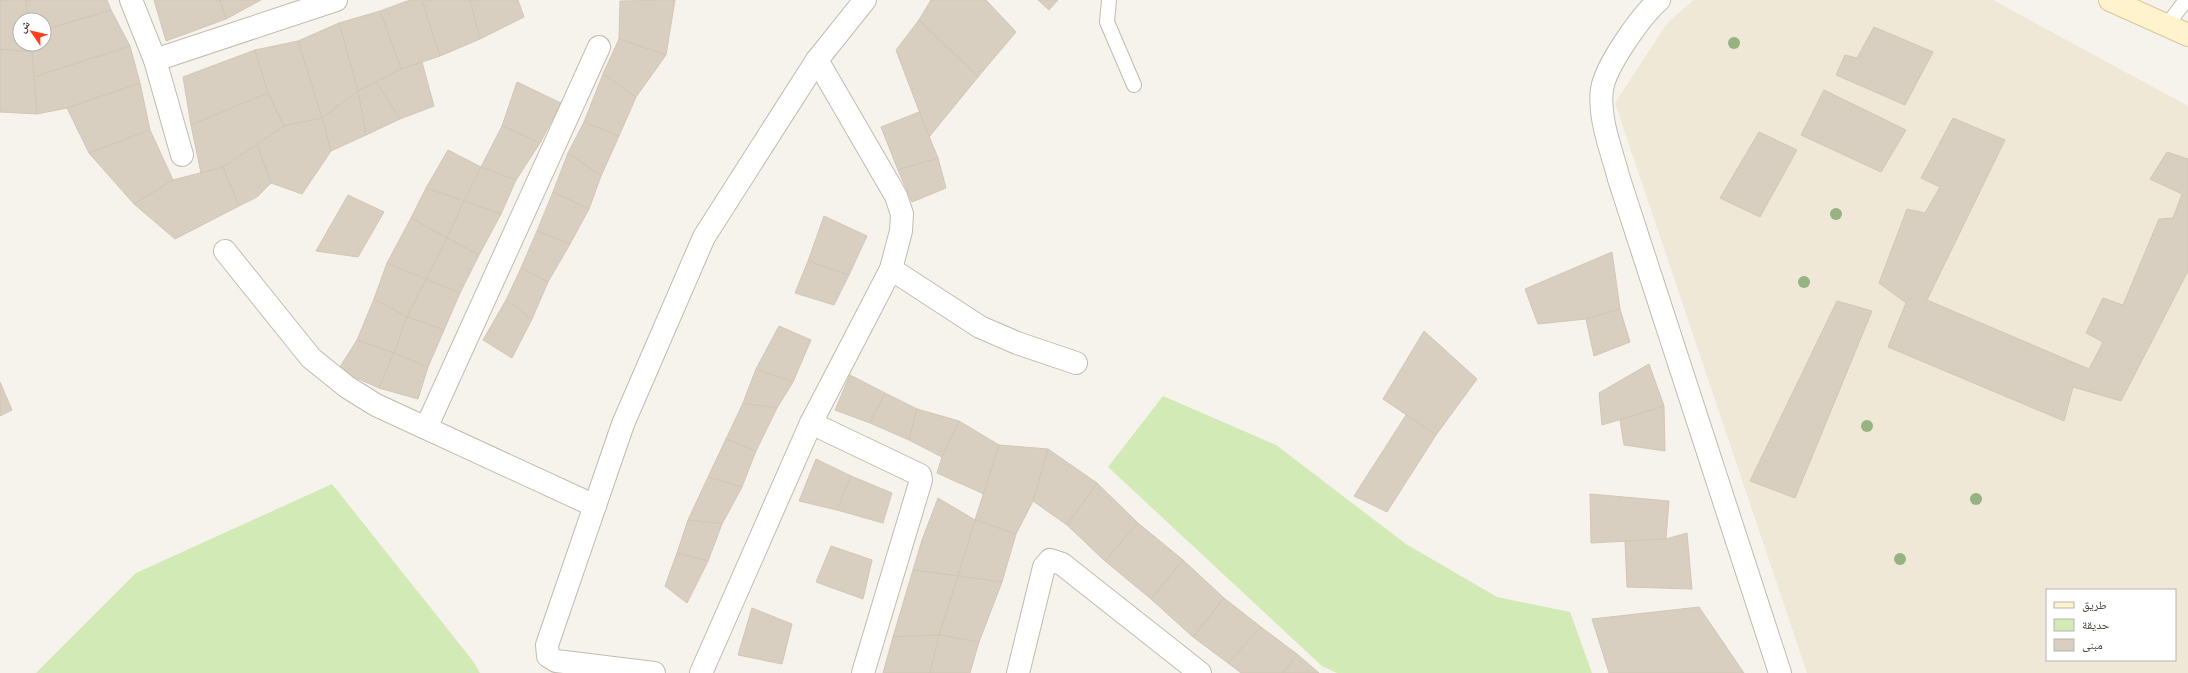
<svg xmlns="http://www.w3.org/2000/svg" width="2188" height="673" font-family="'Nunito Sans','Noto Naskh Arabic',sans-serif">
  <rect width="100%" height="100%" fill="#f6f3ec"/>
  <!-- education -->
  <path fill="#efe8d6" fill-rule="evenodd" d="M1694,0h299l195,106v567h-381l-192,-570 53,-81zM2047,590h128v70h-128z"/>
  <!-- green -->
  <g fill="#d2eab5">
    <polygon points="1163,396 1276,445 1406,544 1497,597 1570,612 1592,673 1337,673 1322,666 1108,467"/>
    <polygon points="332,484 473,661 480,673 36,673 136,573"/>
  </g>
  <!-- building -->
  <g fill="#d8cfc1" stroke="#d3c7b4">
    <polygon points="0,0 26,0 28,20 20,20 20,44 31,44 32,52 0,49"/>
    <polygon points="26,0 107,0 111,10 44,30 44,20 28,20"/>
    <polygon points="154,0 220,0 226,19 166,41"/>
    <polygon points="220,0 261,0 226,19"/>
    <polygon points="410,0 422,0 440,56 401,69 380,11"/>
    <polygon points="422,0 470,0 480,39 440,56"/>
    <polygon points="470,0 518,0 524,17 480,39"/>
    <polygon points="675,0 666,55 619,39 620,1"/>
    <polygon points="931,0 986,0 1016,32 978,77 919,20"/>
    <polygon points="1038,0 1058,0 1049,10"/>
    <polygon points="111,10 130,46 34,77 31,44 44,44 44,30"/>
    <polygon points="380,11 401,69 358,91 339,23"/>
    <polygon points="919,20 978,77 929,137 896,50"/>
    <polygon points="339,23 358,91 322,118 298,41"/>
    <polygon points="1874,27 1933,52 1905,105 1836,75 1845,55 1857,58"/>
    <polygon points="619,39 666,55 636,97 603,74"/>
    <polygon points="298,41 322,118 284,126 268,93 255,50"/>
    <polygon points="130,46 140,83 67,108 37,114 34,77"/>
    <polygon points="0,49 32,52 37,114 0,112"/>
    <polygon points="255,50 268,93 191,125 183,77"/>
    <polygon points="422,62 434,106 400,119 376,82 401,69"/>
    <polygon points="603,74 636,97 619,136 584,122"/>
    <polygon points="376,82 400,119 366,135 358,91"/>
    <polygon points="517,82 561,103 540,143 502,126"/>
    <polygon points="140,83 150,130 89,153 67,108"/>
    <polygon points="1824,90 1906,130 1881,172 1801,135"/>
    <polygon points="358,91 366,135 331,151 322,118"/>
    <polygon points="268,93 284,126 223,167 201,173 191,125"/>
    <polygon points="919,112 938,158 898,170 881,127"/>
    <polygon points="322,118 331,151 302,194 271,183 257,144 284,126"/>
    <polygon points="1953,118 2005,140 1927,300 2089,369 2103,342 2086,333 2103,298 2123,305 2159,219 2173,218 2182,194 2150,179 2167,152 2188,159 2188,271 2121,401 2073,387 2064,421 1888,347 1906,303 1879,283 1907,209 1925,213 1940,187 1921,178"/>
    <polygon points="584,122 619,136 601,176 568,153"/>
    <polygon points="502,126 540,143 516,180 481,167"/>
    <polygon points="150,130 173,180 134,204 89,153"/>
    <polygon points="1759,132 1797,150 1760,217 1720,198"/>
    <polygon points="257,144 271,183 257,197 239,206 223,167"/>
    <polygon points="448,150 481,167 464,201 426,188"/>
    <polygon points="568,153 601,176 589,209 553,192"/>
    <polygon points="938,158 946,188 912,202 898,170"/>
    <polygon points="223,167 239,206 175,239 134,204 173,180"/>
    <polygon points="481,167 516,180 501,214 464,201"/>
    <polygon points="426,188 464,201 447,238 411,218"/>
    <polygon points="553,192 589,209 570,244 537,231"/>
    <polygon points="348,195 384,212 358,257 316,251"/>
    <polygon points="464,201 501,214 479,255 447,238"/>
    <polygon points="824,216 867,236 849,275 808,261"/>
    <polygon points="411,218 447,238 426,279 387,263"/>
    <polygon points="537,231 570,244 548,282 521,268"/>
    <polygon points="447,238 479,255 460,293 426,279"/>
    <polygon points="1612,252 1620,309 1586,319 1538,324 1525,289"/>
    <polygon points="808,261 849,275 834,305 795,293"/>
    <polygon points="387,263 426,279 407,317 374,299"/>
    <polygon points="521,268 548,282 532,319 506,300"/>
    <polygon points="426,279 460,293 444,330 407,317"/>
    <polygon points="374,299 407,317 394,353 357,340"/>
    <polygon points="506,300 532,319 512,358 483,340"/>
    <polygon points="1837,301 1872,311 1795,498 1750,481"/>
    <polygon points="1620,309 1630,342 1594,356 1586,319"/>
    <polygon points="407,317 444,330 428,367 394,353"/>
    <polygon points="779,326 811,340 793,382 756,369"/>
    <polygon points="1424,331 1477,379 1436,435 1383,399"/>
    <polygon points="357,340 394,353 379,388 338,370"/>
    <polygon points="394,353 428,367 418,399 379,388"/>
    <polygon points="1649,364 1664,406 1602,425 1599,393"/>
    <polygon points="756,369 793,382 777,408 743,403"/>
    <polygon points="850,375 885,393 870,423 835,410"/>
    <polygon points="0,382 12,410 0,416"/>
    <polygon points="885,393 917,409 909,440 870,423"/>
    <polygon points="743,403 777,408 756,451 726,439"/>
    <polygon points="1664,406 1665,451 1624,445 1620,420"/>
    <polygon points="917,409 959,421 942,457 909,440"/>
    <polygon points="1406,415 1436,435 1387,512 1354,496"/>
    <polygon points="959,421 999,445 984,494 937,473 942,457"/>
    <polygon points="726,439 756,451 742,487 708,477"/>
    <polygon points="999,445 1048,449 1033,501 1016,534 975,520"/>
    <polygon points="1048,449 1097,483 1067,525 1033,501"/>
    <polygon points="816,459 851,476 837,510 799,501"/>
    <polygon points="851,476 892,493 883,523 837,510"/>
    <polygon points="708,477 742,487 722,524 688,520"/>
    <polygon points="1097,483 1138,523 1105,561 1067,525"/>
    <polygon points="1590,494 1669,501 1666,539 1591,543"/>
    <polygon points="938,498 975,520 958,576 913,570 922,540"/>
    <polygon points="688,520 722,524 708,561 677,553"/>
    <polygon points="975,520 1016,534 1002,582 958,576"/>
    <polygon points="1138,523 1183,560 1151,599 1105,561"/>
    <polygon points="1687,533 1692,589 1627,587 1625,541 1666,539"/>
    <polygon points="831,546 872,560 863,599 816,582"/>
    <polygon points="677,553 708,561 687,603 665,586"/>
    <polygon points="1183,560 1224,598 1193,637 1151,599"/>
    <polygon points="913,570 958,576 939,635 893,637"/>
    <polygon points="958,576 1002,582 979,642 939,635"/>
    <polygon points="1224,598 1261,627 1228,663 1193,637"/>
    <polygon points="1699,607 1744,673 1609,673 1592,619"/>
    <polygon points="752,608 792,624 782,664 738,655"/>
    <polygon points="1261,627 1297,654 1283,673 1241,673 1228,663"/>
    <polygon points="939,635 930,673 883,673 893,637"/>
    <polygon points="939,635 979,642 970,673 930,673"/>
    <polygon points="1297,654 1319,673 1283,673"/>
  </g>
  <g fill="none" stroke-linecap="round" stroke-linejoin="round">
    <defs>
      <g id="service">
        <polyline points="1109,0 1107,22 1134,85"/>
        <polyline points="2167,25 2186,0"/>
      </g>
      <g id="minor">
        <polyline points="131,0 155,60 182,155"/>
        <path d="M1659,0c-18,16 -53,65 -57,89 -4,30 10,62 17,90l161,494"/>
        <polyline points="155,60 336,0"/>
        <polyline points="225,251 311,358 347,387 376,405 595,506"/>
        <polyline points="891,269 980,327 1017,343 1076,363"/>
        <polyline points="811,423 920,475 921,480 863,673"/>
        <polyline points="426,428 599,47"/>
        <polyline points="654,673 556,661 548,656 547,645 623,424 704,237 817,60 865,0"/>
        <polyline points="701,673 811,423 891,269 901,231 902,214 896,196 817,60"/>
        <polyline points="1018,673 1044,567 1050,560 1062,564 1200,673"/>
      </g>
      <polyline id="secondary" points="2110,0 2188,35"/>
    </defs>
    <!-- service casing -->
    <use href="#service" stroke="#c2bbae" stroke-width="16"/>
    <!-- minor casing -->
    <use href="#minor" stroke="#c2bbae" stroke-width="24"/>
    <!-- secondary casing -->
    <use href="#secondary" stroke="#d6c79b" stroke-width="24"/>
    <!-- service -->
    <use href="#service" stroke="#fff" stroke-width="14"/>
    <!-- minor -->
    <use href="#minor" stroke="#fff" stroke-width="22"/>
    <!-- secondary -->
    <use href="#secondary" stroke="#fff3cd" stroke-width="22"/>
  </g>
  <!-- trees -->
  <g fill="#97b381">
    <circle cx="1734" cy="43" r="6"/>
    <circle cx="1836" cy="214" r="6"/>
    <circle cx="1804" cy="282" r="6"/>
    <circle cx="1867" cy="426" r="6"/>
    <circle cx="1976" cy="499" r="6"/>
    <circle cx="1900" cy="559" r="6"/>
  </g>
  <!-- legend -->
  <rect x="2046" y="589" width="130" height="72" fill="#ffffff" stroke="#b7b4b0"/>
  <rect x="2054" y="602" width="20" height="6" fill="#fff3cd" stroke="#b7b4b0"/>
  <text x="2082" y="609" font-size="12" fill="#4b4439">طريق</text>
  <rect x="2054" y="619" width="20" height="12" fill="#d2eab5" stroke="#b7b4b0"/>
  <text x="2082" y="629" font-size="12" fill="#4b4439">حديقة</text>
  <rect x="2054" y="639" width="20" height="12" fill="#d8cfc1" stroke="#b7b4b0"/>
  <text x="2082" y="649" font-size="12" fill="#4b4439">مبنى</text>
  <!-- north arrow -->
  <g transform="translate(32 32) rotate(304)"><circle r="19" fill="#ffffff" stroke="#b7b4b0"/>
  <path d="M0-3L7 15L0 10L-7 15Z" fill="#fc3f1d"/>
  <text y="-6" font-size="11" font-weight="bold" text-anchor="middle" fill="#4b4439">ش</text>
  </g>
</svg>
